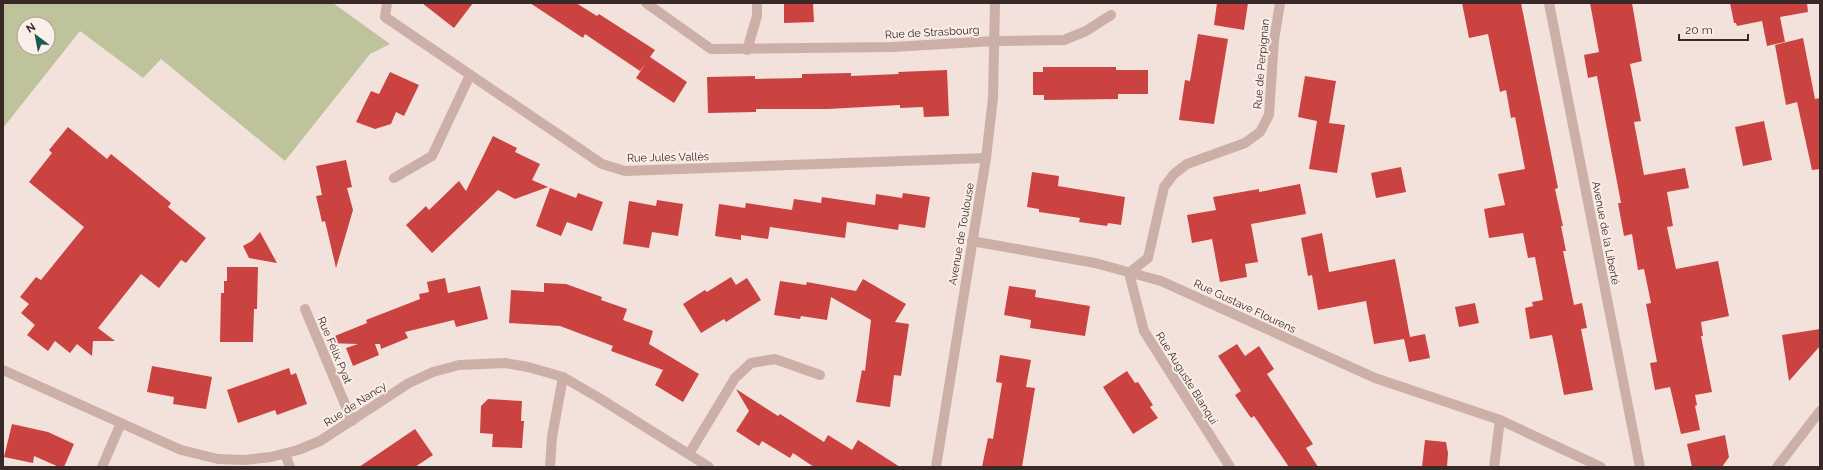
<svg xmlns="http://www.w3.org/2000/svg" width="1823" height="470" font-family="Raleway,sans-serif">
  <rect width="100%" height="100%" fill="#f3e2db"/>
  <!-- green -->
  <path fill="#bfc39b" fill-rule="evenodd" d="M3,3h330l57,41 -20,10 -85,107 -124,-102 -18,19 -63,-47 -77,97zM24,24h24v24h-24z"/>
  <!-- building -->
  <g fill="#cb4341">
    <polygon points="422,3 473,3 454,28"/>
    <polygon points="530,3 576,3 597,16 599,14 655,50 650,57 687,82 674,103 636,78 646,63 640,71 585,34 583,38"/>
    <polygon points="784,3 813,3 814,22 784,23"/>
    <polygon points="1217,3 1248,3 1244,30 1214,25"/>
    <polygon points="1462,3 1521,3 1558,188 1555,189 1563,226 1561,226 1566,251 1563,251 1574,305 1582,303 1587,328 1581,329 1593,390 1564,395 1552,335 1530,339 1525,308 1533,306 1532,302 1543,300 1535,257 1528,258 1523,233 1489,238 1484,209 1505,205 1498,174 1525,169 1515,117 1511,118 1506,90 1500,92 1488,34 1469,38"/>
    <polygon points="1590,3 1632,3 1642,61 1630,64 1641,121 1634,122 1644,175 1685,168 1689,188 1667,192 1673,226 1667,227 1676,269 1718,261 1729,316 1701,322 1703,336 1701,336 1712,392 1695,395 1697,405 1695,406 1700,430 1681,434 1670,387 1655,390 1650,363 1657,362 1646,304 1651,303 1644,269 1638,270 1632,234 1624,236 1618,203 1621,203 1597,76 1588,78 1584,55 1599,52"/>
    <polygon points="1730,3 1807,3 1808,12 1780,17 1785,42 1767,46 1762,21 1737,26 1736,23 1734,23"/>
    <polygon points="1198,34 1228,39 1214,124 1179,120 1185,80 1190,81"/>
    <polygon points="1803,38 1815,99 1820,98 1820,169 1812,170 1797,102 1786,105 1775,45"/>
    <polygon points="1043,67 1116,67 1116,70 1148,70 1148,94 1118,94 1118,99 1044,100 1044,95 1033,95 1033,72 1043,72"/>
    <polygon points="947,70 949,116 924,117 923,107 900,108 900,105 828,109 756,109 756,112 708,113 707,77 755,76 755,79 802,78 802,74 851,73 851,76 899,74 898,72"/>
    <polygon points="390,72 419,85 404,116 396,112 391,124 375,129 356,122 371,91 379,94"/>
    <polygon points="1305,76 1336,81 1329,123 1345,125 1337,173 1309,169 1317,121 1298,117"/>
    <polygon points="1764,121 1772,160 1743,166 1735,127"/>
    <polygon points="68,127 107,159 111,154 171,203 168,207 206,238 186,263 181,260 159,288 141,274 98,328 115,341 93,341 92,356 77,344 70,353 55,341 48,351 27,335 35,325 21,313 29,304 20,297 36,277 41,280 84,227 29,182 52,153 49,150"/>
    <polygon points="493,136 517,148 515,152 540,164 532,180 548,187 515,199 498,190 432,253 406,225 426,206 429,210 459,181 466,191"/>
    <polygon points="346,160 352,187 347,188 353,210 336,268 325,221 322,222 316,196 322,195 316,166"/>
    <polygon points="1401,167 1406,192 1376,198 1371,173"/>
    <polygon points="1032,172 1059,176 1058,186 1125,197 1121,225 1108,223 1107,226 1079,222 1080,218 1039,212 1039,209 1027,207"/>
    <polygon points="1300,184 1306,214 1251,224 1258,262 1245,264 1247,277 1220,282 1212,239 1192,243 1187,215 1216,210 1213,197 1259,189 1259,192"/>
    <polygon points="550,188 576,198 578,193 603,202 592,231 567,222 561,236 536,226"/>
    <polygon points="903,193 930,197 925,228 899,224 898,230 847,222 845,238 770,227 768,239 741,235 741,240 715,236 719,204 745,208 746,203 792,210 794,199 821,203 822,197 875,205 876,194 902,198"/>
    <polygon points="657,200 683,204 678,236 652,232 649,248 623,244 629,201 656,206"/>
    <polygon points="260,232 277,263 249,258 243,246 252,241"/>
    <polygon points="1322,233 1329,272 1395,259 1410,337 1425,334 1430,358 1409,362 1404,339 1374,344 1366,301 1318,310 1312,275 1308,276 1301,238"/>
    <polygon points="227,267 258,267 257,309 254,309 253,342 220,342 221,293 224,293 224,281 227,281"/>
    <polygon points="731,277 736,285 747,278 761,300 726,322 724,319 701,333 683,304 705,290 707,292"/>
    <polygon points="445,278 448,293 480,286 488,319 456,327 454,320 405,332 408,338 381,349 380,344 375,344 379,355 353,366 346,348 358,344 326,343 325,340 367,323 366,320 420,299 419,294 429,292 427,282"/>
    <polygon points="863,279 906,304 895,322 909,324 901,376 894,375 890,407 856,402 862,370 865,371 871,320 831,297 827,320 801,316 800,319 774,315 780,281 806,285 807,282 856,291"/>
    <polygon points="544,283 566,284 602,297 601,300 627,309 623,320 653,331 649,344 699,374 683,402 655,385 663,370 611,351 613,346 560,326 509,323 511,290 544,292"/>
    <polygon points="1009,286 1036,290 1035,297 1090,306 1085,336 1030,328 1031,320 1004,315"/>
    <polygon points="1475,303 1479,323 1459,327 1455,307"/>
    <polygon points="1820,329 1820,346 1789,381 1782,335"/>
    <polygon points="1237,344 1245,356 1259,346 1274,369 1267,374 1313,444 1306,448 1318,467 1289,467 1254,416 1251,418 1235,395 1241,391 1218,356"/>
    <polygon points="1000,355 1031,360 1026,387 1035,388 1022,467 982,467 988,438 993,439 1002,383 996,382"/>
    <polygon points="152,366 212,377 206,409 173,404 174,397 147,392"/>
    <polygon points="289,368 291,375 296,373 307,404 277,415 275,410 238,423 227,390"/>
    <polygon points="1127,371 1135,383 1138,382 1153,405 1150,407 1158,418 1133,434 1103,387"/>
    <polygon points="736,389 778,416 780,414 824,442 828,435 852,450 858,440 900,467 814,467 793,453 790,458 762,441 759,446 736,431 749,411"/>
    <polygon points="488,399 522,401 521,421 524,421 522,448 492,447 493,434 480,433 481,406"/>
    <polygon points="12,424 48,432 74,444 64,467 59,467 34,456 33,463 4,457"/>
    <polygon points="415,429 433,455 415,467 359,467"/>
    <polygon points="1725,435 1729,457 1722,467 1692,467 1687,444"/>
    <polygon points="1425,440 1446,442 1448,453 1447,467 1422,467"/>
  </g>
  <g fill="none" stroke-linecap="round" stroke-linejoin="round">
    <!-- minor -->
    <g stroke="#ccafa7" stroke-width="10">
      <polyline points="387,3 385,17 602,164 625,171 986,158"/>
      <polyline points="646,3 711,49 892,47 995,41 1064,40 1086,31 1111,15"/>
      <polyline points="1549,3 1640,467"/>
      <polyline points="747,50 757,16 757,3"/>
      <polyline points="394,178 432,156 470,75"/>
      <polyline points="972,241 1095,263 1161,281 1375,378 1500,420 1601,467"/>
      <polyline points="305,309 352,421"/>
      <polyline points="3,370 181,450 218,459 244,460 271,457 298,450 320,441 409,383 433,372 459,365 505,363 528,367 563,377 599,398 709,467"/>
      <polyline points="285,454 290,467"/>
      <polyline points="689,454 735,378 751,363 775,359 820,375"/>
      <polyline points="102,467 121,423"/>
      <polyline points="550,467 552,437 563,377"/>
      <polyline points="936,467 986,158 993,98 995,3"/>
      <polyline points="1230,467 1144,331 1129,273 1148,258 1164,187 1174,174 1187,164 1245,143 1260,132 1269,115 1274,40 1280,3"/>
      <polyline points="1494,467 1500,420"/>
      <polyline points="1777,467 1820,411"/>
    </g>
  </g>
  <g text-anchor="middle" stroke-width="4" stroke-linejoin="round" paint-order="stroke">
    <!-- street labels -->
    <g font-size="11" fill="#382928" stroke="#faeee8">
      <text transform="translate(932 32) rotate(-3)" y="4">Rue de Strasbourg</text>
      <text transform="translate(1261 64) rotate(-85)" y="4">Rue de Perpignan</text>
      <text transform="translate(668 157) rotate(-1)" y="4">Rue Jules Vallès</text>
      <text transform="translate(1606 233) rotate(79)" y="4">Avenue de la Liberté</text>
      <text transform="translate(961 234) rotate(-80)" y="4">Avenue de Toulouse</text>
      <text transform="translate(1245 306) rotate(25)" y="4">Rue Gustave Flourens</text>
      <text transform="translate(335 350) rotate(67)" y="4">Rue Félix Pyat</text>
      <text transform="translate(1187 378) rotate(58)" y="4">Rue Auguste Blanqui</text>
      <text transform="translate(355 404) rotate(-33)" y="4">Rue de Nancy</text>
    </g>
  </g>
  <!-- border -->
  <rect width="1823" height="470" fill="none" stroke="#382928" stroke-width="8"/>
  <!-- north arrow -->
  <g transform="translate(36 36) rotate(328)"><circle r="19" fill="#faeee8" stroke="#ac9f9b"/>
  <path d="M0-3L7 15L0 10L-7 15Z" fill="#1b5b51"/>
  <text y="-6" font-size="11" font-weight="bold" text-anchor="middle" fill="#382928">N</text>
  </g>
  <!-- scale -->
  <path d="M1679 34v6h69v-6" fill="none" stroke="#382928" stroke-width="2"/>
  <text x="1685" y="34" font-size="12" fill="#382928" stroke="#faeee8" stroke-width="3" paint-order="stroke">20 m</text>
</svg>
